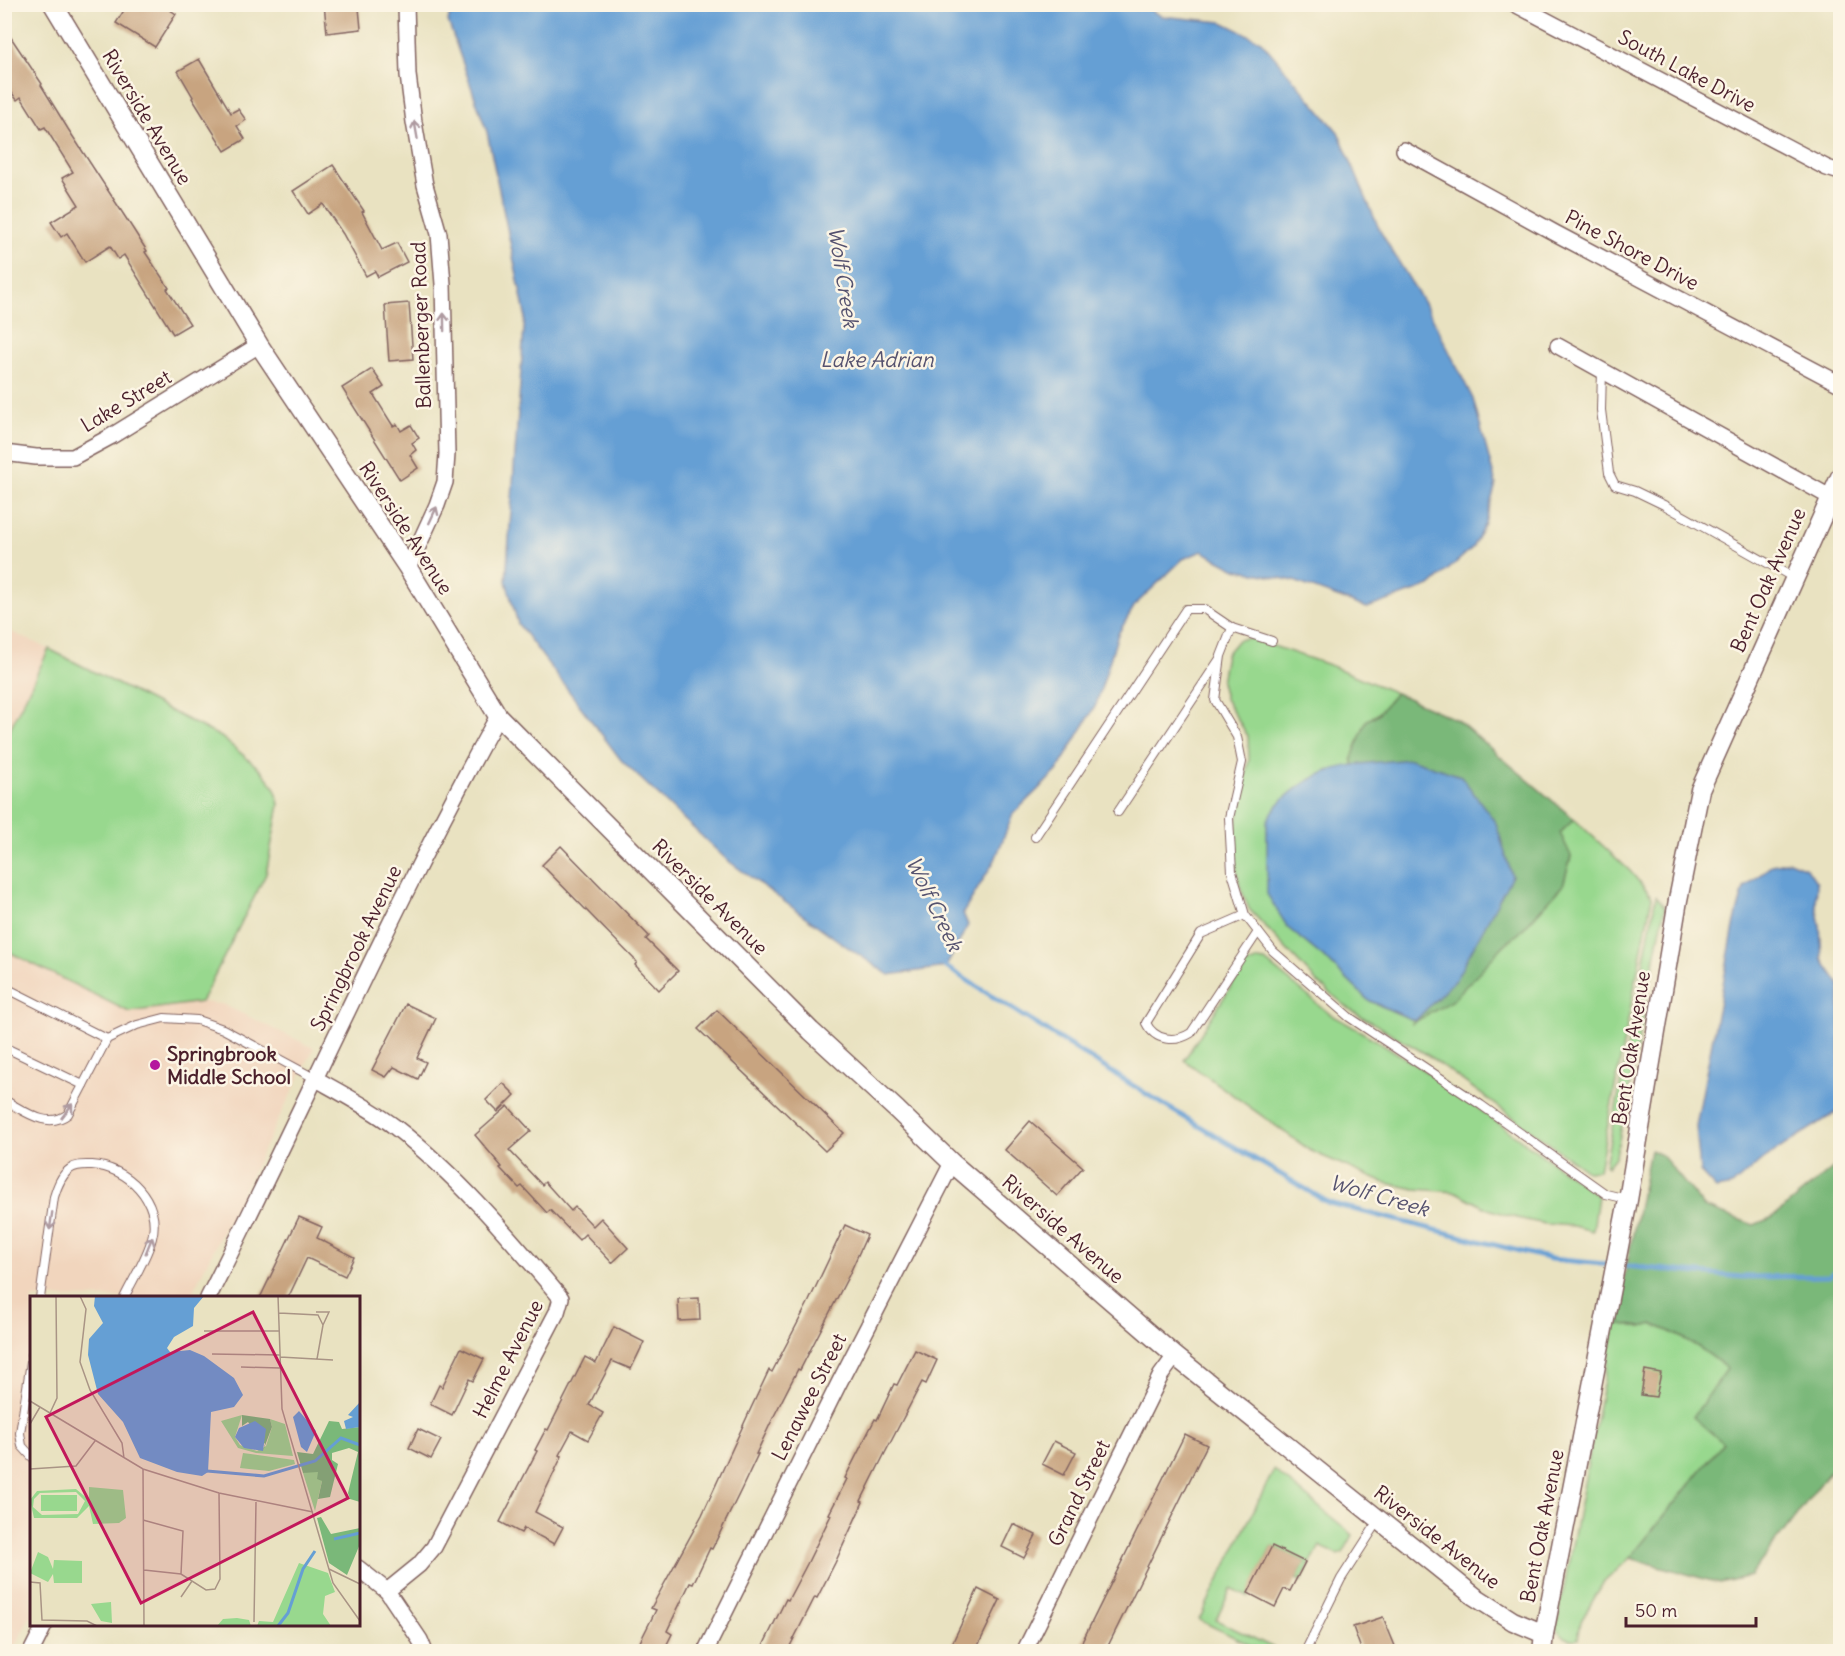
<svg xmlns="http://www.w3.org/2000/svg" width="1845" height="1656" font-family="Delius,sans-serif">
  <rect width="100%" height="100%" fill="#fcf5e5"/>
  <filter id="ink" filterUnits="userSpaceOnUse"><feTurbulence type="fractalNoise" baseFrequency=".0167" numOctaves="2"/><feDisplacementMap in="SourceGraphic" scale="12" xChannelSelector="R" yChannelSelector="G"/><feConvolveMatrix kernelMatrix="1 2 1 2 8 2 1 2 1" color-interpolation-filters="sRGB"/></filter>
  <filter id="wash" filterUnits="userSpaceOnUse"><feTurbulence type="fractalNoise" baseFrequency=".008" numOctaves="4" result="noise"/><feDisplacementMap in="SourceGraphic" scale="24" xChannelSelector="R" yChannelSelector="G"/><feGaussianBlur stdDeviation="1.35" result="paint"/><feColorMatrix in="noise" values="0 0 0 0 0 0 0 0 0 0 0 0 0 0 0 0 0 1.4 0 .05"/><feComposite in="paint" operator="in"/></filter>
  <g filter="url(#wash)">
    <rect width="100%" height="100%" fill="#e9e2c1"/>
    <!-- built -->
    <polygon fill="#f1d5bd" points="5,629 49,649 221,737 260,769 273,785 277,794 279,805 266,874 201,1002 222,1004 314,1048 190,1297 32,1298 31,1614 13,1651 5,1652"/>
    <!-- green -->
    <g fill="#98d88e" stroke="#717c5c" stroke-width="1.5">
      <polygon points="1250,638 1332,666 1396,693 1378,714 1366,721 1352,758 1354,766 1327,771 1288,928 1328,961 1368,1000 1415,1021 1414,1022 1519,933 1563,885 1571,857 1560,833 1574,819 1630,871 1652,897 1599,1170 1587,1171 1426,1054 1352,1011 1318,983 1249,909 1239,884 1235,859 1235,832 1249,759 1248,736 1225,699 1221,682 1226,654 1238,640"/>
      <polygon points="49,649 221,737 260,769 273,785 277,794 279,805 266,874 201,1002 129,1012 5,950 5,739"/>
      <polygon points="1656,896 1665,907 1616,1156 1607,1167 1605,1165"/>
      <polygon points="1258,960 1265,961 1330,1014 1386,1046 1442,1082 1598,1196 1593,1231 1574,1226 1545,1224 1517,1218 1488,1209 1456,1192 1415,1189 1382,1182 1311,1151 1184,1060 1244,966"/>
      <path d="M1615,1323l27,4 10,-3c27,11 54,25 75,45l-4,74 -93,115 -27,25 -22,38 -3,18c-9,2 -18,-3 -22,-11z"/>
      <polygon points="1274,1470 1353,1535 1343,1553 1337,1555 1320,1546 1301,1581 1296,1579 1305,1562 1272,1546 1248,1597 1231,1589 1216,1620 1280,1651 1262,1651 1199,1620"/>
    </g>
    <!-- forest -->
    <g fill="#7ab879" stroke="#626c52" stroke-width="1.5">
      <polygon points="1396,693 1457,720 1574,819 1560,833 1571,856 1563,885 1519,933 1507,942 1452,1001 1411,1024 1415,1021 1410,759 1354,766 1352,758 1366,721 1378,714"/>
      <path d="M1650,1150l12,5 42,52 50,18 19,-8 67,-55v296l-90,118 -31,7 -89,-25 93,-115 -30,-26 34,-48c-22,-20 -48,-35 -75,-45l-10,3 -27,-4z"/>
    </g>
    <!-- water -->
    <g fill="#659fd4" stroke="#585f80" stroke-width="1.5">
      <polygon points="453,4 1141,4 1161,16 1222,22 1261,41 1338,132 1380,231 1430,313 1473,399 1496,484 1485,523 1472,548 1430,586 1367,608 1294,581 1236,569 1202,551 1183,559 1135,605 1118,634 1096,705 1057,771 1013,814 995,860 963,913 968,925 946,967 889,975 840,942 727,860 621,760 518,624 506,581 525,314 487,132 448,21"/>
      <path d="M1410,759l51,17 35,47 16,53 -56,103 -41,42 -47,-21 -40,-39 -40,-33 -21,-34v-72c8,-21 38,-42 59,-50 22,-9 60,-10 84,-13z"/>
      <polygon points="1789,861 1807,868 1817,883 1816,906 1820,925 1822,959 1840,985 1840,1106 1838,1111 1760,1161 1732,1186 1716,1189 1700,1172 1696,1126 1735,921 1744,888 1772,865"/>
    </g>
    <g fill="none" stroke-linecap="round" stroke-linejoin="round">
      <!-- stream -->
      <polyline stroke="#659fd4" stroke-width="5" points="943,962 946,967 1159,1102 1329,1203 1551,1259 1742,1277 1830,1276 1840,1268"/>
    </g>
    <g id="blocks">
      <!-- building -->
      <g fill="#c8a480">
        <polygon points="128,4 161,4 176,14 155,47 116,23"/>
        <polygon points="324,4 351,4 352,8 359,8 361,29 327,33"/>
        <polygon points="4,27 42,84 41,85 68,129 133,229 147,251 145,252 169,288 167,289 190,324 173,334 124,255 118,259 110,246 85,262 67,233 61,237 51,222 79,205 62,178 73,172 45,127 41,129 21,97 17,100 4,82"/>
        <polygon points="199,59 231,113 238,109 246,120 237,126 245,139 225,151 192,98 193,97 178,71"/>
        <polygon points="333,165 364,211 362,212 382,250 397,243 407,262 378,277 375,271 366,276 343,234 323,204 308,214 293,191"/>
        <polygon points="409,303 413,359 389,361 385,305"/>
        <polygon points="372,369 384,387 373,394 393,426 397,424 401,431 411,425 419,438 412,443 416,450 410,455 418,468 400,480 342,388"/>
        <polygon points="561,846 649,936 646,939 678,971 659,990 635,965 637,962 542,865"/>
        <polygon points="406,1004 436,1018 417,1058 426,1062 418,1079 394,1067 386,1077 372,1070"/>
        <polygon points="717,1010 844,1133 825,1151 698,1029"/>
        <polygon points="503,1083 515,1095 498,1112 486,1100"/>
        <polygon points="508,1106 531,1131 509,1150 542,1185 545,1182 571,1211 575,1207 593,1226 601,1218 628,1248 612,1263 585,1234 579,1240 550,1210 547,1213 522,1186 519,1188 500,1168 502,1167 475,1135"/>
        <polygon points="1030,1121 1083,1167 1057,1196 1005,1150"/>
        <polygon points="299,1217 322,1227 317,1238 354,1257 345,1276 307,1258 288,1298 260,1298"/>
        <polygon points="845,1225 867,1235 849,1275 800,1370 798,1369 774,1416 756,1454 758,1454 741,1490 712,1549 710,1548 693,1584 690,1583 667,1631 672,1634 663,1652 649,1652 638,1646 656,1610 651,1608 702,1515 752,1406 769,1370 772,1372 809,1301"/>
        <polygon points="699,1298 700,1320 679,1321 678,1299"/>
        <polygon points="614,1327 644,1342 631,1369 612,1361 589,1405 603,1413 588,1440 572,1431 559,1455 562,1456 535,1512 563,1527 554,1544 524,1528 521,1533 500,1522 537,1451 535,1450 546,1429 548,1430 585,1357 596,1363"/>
        <polygon points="461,1348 484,1359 473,1381 469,1379 452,1415 430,1404 439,1385 442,1387"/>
        <polygon points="915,1350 937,1360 926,1384 922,1382 885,1453 861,1501 863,1502 835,1563 817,1598 815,1597 787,1652 760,1652 786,1599 788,1600 807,1564 831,1515 829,1514 847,1479 845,1478 875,1419 877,1420 894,1384 897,1385"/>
        <polygon points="1645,1370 1661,1373 1656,1397 1641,1395"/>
        <polygon points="418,1429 441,1440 431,1459 409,1448"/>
        <polygon points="1185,1434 1207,1445 1105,1652 1097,1652 1081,1644"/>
        <polygon points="1054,1441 1076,1452 1064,1475 1042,1464"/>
        <polygon points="1013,1524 1036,1535 1024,1558 1002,1547"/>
        <polygon points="1272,1546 1305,1562 1290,1591 1284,1589 1275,1607 1248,1593"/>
        <polygon points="978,1589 1000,1600 975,1652 948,1652"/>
        <polygon points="1383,1617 1395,1646 1377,1652 1362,1652 1353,1627"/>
      </g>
    </g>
  </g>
  <g filter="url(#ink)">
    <use href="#blocks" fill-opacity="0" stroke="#826360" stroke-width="1.5"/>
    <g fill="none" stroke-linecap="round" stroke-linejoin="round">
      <defs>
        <g id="service">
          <polyline points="1602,370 1601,410 1609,473 1615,485 1635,491 1664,505 1794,578"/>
          <polyline points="1232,628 1221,656 1215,700 1237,737 1242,762 1229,818 1232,872 1245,915 1273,951 1349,1017 1481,1105 1606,1194 1627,1199"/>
          <polyline points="1118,812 1219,660"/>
          <polyline points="1035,837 1186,609 1204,609 1232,628 1272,641"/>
          <path d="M1245,915l-44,19 -55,89c9,18 29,20 45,10l67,-101"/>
          <polyline points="4,987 107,1039"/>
          <polyline points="4,1047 83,1085"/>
          <path d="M4,1100c21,11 43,30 64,14l39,-75 30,-14 27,-7 33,2 26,9 93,50"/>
          <path d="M40,1298l14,-101c3,-10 7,-22 16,-28 7,-5 15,-4 22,-4 35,2 70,36 60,73 -4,18 -20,43 -28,60"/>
          <polyline points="32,1355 20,1433 22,1446 32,1457"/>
          <polyline points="1305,1652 1341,1579 1379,1520"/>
        </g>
        <g id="minor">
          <polyline points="406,4 408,75 414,122 425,185 439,234 443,284 447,454 445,482 437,505 408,568"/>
          <polyline points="1515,4 1827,168 1840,172"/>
          <polyline points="1404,150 1555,233 1840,384"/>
          <polyline points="1558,346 1830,497"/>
          <polyline points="4,453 36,457 73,457 110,437 259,345"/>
          <path d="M316,1079c27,15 54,29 79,48 62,48 115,111 166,171l-4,14 -123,235 -15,18 -32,26"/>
          <path d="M208,1298c98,-194 185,-393 290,-582"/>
          <polyline points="358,1568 387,1591 420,1640 425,1652"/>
          <polyline points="31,1652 45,1624"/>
          <polyline points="705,1652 839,1383 952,1163"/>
          <polyline points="1024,1652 1161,1375 1175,1356"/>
        </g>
        <g id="tertiary">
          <polyline points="53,4 259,345 408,568 498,716 811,1031 897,1110 952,1163 1175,1356 1474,1596 1513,1621 1544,1634"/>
          <polyline points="1542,1652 1544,1634 1628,1200 1678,900 1700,790 1840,477"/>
        </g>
      </defs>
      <!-- service casing -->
      <use href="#service" stroke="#826360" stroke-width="10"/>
      <!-- minor casing -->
      <use href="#minor" stroke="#826360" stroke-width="18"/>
      <!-- tertiary casing -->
      <use href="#tertiary" stroke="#826360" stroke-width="21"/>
      <!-- service -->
      <use href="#service" stroke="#fff" stroke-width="8"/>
      <!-- minor -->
      <use href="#minor" stroke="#fff" stroke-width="15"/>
      <!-- tertiary -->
      <use href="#tertiary" stroke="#fff" stroke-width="18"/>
    </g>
    <!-- one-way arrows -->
    <defs><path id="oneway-shaft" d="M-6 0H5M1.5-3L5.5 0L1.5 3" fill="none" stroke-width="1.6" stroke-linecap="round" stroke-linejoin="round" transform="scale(1.5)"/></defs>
    <g stroke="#ae9aa0">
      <use href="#oneway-shaft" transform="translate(416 130) rotate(-100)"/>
      <use href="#oneway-shaft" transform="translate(444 322) rotate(-91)"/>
      <use href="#oneway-shaft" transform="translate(433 515) rotate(-65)"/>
      <use href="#oneway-shaft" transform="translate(67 1111) rotate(-52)"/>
      <use href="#oneway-shaft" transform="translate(51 1221) rotate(98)"/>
      <use href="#oneway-shaft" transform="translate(149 1245) rotate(-68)"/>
    </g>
  </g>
  <!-- markers -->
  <circle fill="#b5179e" stroke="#fcf5e5" stroke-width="2" cx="155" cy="1065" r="6"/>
  <g text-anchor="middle" stroke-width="5" stroke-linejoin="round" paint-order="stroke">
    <!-- street labels -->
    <g font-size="20" fill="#4a1f2b" stroke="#fcf5e5">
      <text transform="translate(1687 71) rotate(28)" y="7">South Lake Drive</text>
      <text transform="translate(147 117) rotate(59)" y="7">Riverside Avenue</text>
      <text transform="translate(1632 250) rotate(28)" y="7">Pine Shore Drive</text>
      <text transform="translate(421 325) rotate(-92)" y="7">Ballenberger Road</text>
      <text transform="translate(126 401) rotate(-31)" y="7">Lake Street</text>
      <text transform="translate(406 528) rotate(57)" y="7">Riverside Avenue</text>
      <text transform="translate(1768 580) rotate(-66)" y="7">Bent Oak Avenue</text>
      <text transform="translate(710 897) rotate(45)" y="7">Riverside Avenue</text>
      <text transform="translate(356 948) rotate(-64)" y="7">Springbrook Avenue</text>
      <text transform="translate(1631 1048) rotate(-81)" y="7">Bent Oak Avenue</text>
      <text transform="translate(1063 1229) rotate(41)" y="7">Riverside Avenue</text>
      <text transform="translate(508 1359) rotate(-63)" y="7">Helme Avenue</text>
      <text transform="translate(809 1397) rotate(-63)" y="7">Lenawee Street</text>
      <text transform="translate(1079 1493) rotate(-64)" y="7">Grand Street</text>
      <text transform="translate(1542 1526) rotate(-79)" y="7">Bent Oak Avenue</text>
      <text transform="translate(1437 1537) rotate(38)" y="7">Riverside Avenue</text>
    </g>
    <!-- poi labels -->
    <g font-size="20" font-weight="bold" fill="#4a1f2b" stroke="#fcf5e5" text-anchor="start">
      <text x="167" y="1061">Springbrook<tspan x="167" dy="23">Middle School</tspan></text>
    </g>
    <!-- water labels -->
    <g font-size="21" font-style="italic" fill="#55526f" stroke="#fcf5e5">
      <text transform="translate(843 277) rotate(81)" y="7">Wolf Creek</text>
      <text x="877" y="367">Lake Adrian</text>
      <text transform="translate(934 904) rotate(64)" y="7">Wolf Creek</text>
      <text transform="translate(1379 1196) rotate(16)" y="7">Wolf Creek</text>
    </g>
  </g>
  <!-- overview -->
  <g transform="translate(30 1296)">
    <rect width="330" height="330" fill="#e9e2c1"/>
    <path d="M212,119l-7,22 5,8 17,6 9,-5 6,-19 -2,-8 15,5 8,32 -37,-3 -18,-5 -17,-27zM213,157l51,7 1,4 -26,7 -29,-3zM280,175l8,1 4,9 -7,30 -12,-38zM59,191l34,3 3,28 -7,5 -26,1 -4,-18 -12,12h-43l-4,-18 7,-9 39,-2 13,11zM46,196l9,9 -7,13 -36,1 -9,-8 1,-8 6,-6zM11,199h36v16h-36zM8,256l10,5 5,12 1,-9 28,1v22h-28l-1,-9 -5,8 -18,-9zM269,267l29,10 7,19 -10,4 -2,18 8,12h-74l2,-5 14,1zM81,306l1,21 -11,-2 -10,-17zM207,322l12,2 2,6h-34l6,-7z" fill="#98d88e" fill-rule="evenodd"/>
    <path d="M212,119l28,4 2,8 -9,24 2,-7 -17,-22 -6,4zM299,125l10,1 3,7 18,-2v75l-10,-3 -2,-6 10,-41 -9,-4 -17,5v7l6,4 -8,33 -12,2 4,-18 -5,-2 1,-7 -15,1 -6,-21 16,2zM291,221l10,17 29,-6v16l-13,31 -18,-12 -12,-45z" fill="#7ab879"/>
    <path d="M65,0h109l-10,12 -1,18 -19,11 -7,11 3,4 20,-2 14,6 30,22 9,17 -9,12 -23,5 -3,60 -6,4 -25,-4 -37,-14 -17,-36 -25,-28 -10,-39 1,-16 14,-16 -9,-17zM330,106v25l-14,2 -2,-8 9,-4 -5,-2zM269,115l17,20 -9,21 -6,-5 -8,-30zM225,125l11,8 -3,22 -19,-3 -9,-11 4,-9z" fill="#659fd4"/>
    <path fill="none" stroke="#659fd4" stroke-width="3" d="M177,175l57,5 51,-15 26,-23 19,7M304,243l26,-6M248,330l10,-13 15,-44 12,-18"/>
    <path fill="none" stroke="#a99485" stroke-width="1.5" d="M50,0l6,13 -6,53 10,28 32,53 2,15M248,0l4,113 51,174 27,38M286,16h13l-6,13M249,17l39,2 5,10 -6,34M174,35h75M182,58l68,1M250,61l53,3M211,71l39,1M0,105l113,68 76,24 94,19M20,117l7,-15 -1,-102M0,128l10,-17M0,173l46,-3 19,-25M113,173l1,157M113,224l40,11 -2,43M299,273l31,15M114,274l37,4 25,16 9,-1 5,-10 -1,-86M0,286l10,1 2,37 45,1 10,5M151,301l11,-16M224,326l2,-120"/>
    <path fill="#c2185b" fill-opacity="0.15" stroke="#c2185b" stroke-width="3" d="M223,16l95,186 -207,105 -95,-186z"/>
    <rect width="330" height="330" fill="none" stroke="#4a1f2b" stroke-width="3"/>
  </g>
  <!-- margin -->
  <rect width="1845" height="1656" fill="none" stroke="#fcf5e5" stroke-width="24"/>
  <!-- scale -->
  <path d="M1626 1617v9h130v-9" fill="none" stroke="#4a1f2b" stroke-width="3"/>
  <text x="1635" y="1617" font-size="18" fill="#4a1f2b" stroke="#fcf5e5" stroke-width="4.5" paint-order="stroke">50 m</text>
</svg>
